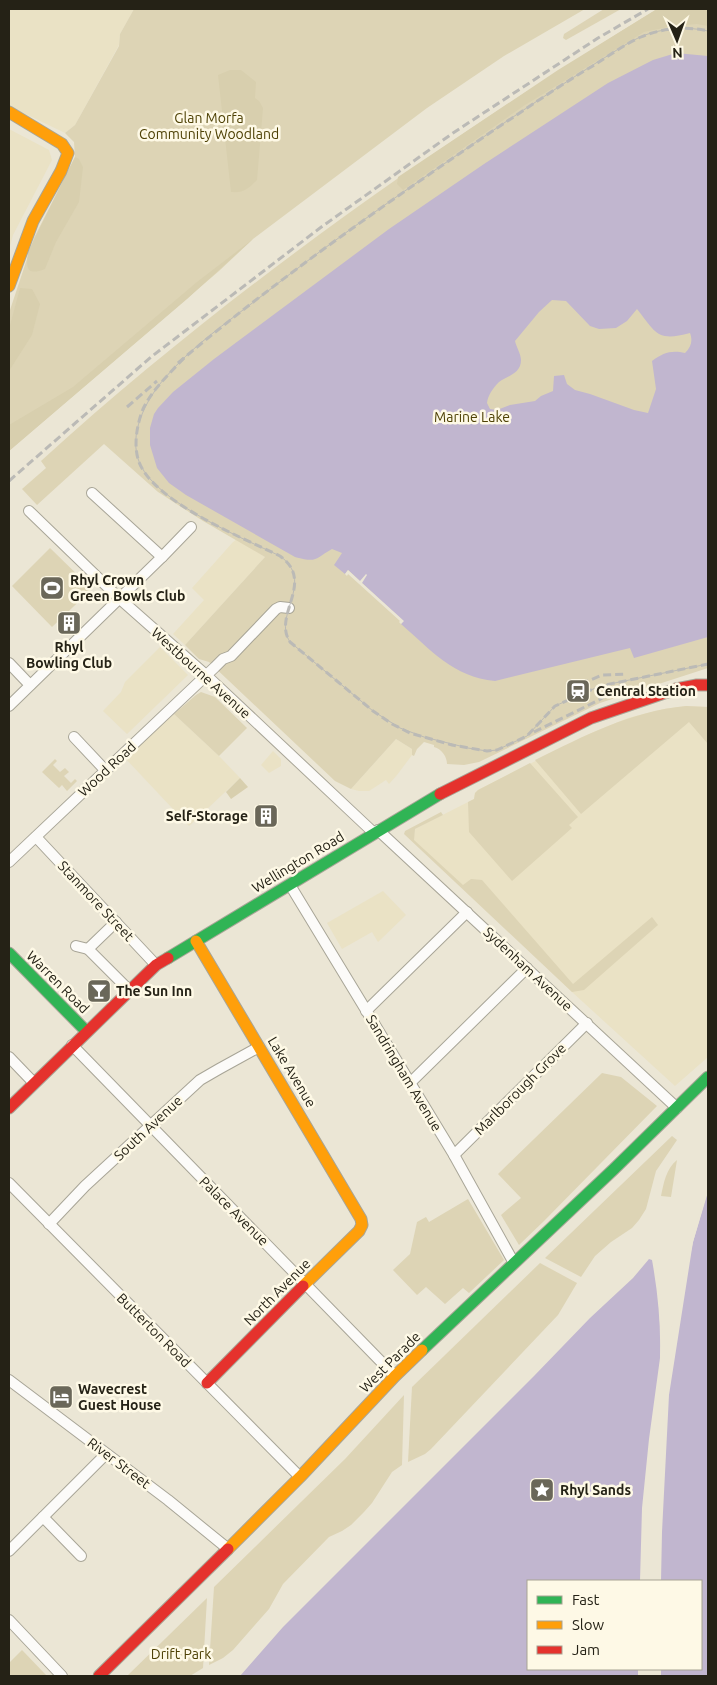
<svg xmlns="http://www.w3.org/2000/svg" width="717" height="1685" font-family="Ubuntu,sans-serif">
  <rect width="100%" height="100%" fill="#ebe6d5"/>
  <!-- built -->
  <g fill="#eae2c5">
    <polygon points="9,9 134,9 120,34 119,45 75,125 65,133 9,106"/>
    <polygon points="9,129 49,150 52,160 13,235 9,250"/>
    <polygon points="237,539 265,557 185,645 173,634 204,600 192,588 233,542"/>
    <polygon points="160,647 188,675 127,734 103,711 121,692 125,682"/>
    <polygon points="686,706 708,707 708,1057 675,1086 572,992 413,840 415,829 474,799 475,793 478,790 589,734 628,718 664,709"/>
    <polygon points="174,714 219,756 240,778 189,826 125,758"/>
    <polygon points="396,739 412,749 412,755 397,775 389,784 386,780 369,791 359,791 351,789"/>
    <polygon points="273,751 281,759 281,766 269,773 261,765"/>
    <polygon points="383,891 406,915 378,942 372,932 342,949 327,923"/>
  </g>
  <!-- green -->
  <g fill="#ddd4b5">
    <polygon points="134,9 585,9 504,56 427,108 253,239 219,271 9,451 9,313 34,238 75,157 74,142 65,133 75,125 119,46 120,34"/>
    <polygon points="604,9 621,9 566,40 563,38 564,34"/>
    <path d="M657,9h51v659l-108,35 -121,59 -15,3 -17,-1c0,-7 -5,-15 -13,-17v-2l-10,-3 -7,7 -3,7 -2,-1v-6l-16,-10 -45,50 -16,-8 -126,-119 -10,-3 -14,-14 80,-88 -62,-36 -45,-29 -54,-48 -67,61 -15,-16 24,-21 -5,-7c189,-172 399,-318 616,-452z"/>
    <polygon points="50,548 92,589 52,627 12,586"/>
    <polygon points="201,692 215,697 247,728 219,756 174,714 196,695"/>
    <path d="M686,706l22,1v37l-19,-22 -108,92 -46,-54c49,-24 96,-49 151,-54z"/>
    <polygon points="55,759 57,761 53,765 60,772 65,768 69,772 64,776 71,783 75,779 77,781 67,791 62,785 59,788 42,772"/>
    <polygon points="530,763 578,817 569,825 572,828 512,881 469,832 468,802 474,799 475,793 478,790"/>
    <polygon points="441,812 443,815 415,829 414,840 463,885 471,879 482,880 573,984 652,917 658,925 584,990 572,992 404,834 405,831"/>
    <polygon points="602,1073 621,1077 657,1106 544,1221 519,1245 501,1215 521,1198 498,1174"/>
    <polygon points="672,1136 677,1140 656,1171 646,1209 639,1220 632,1228 611,1242 595,1256 581,1277 545,1258"/>
    <path d="M677,1160l-6,37 -10,-1c3,-14 5,-27 16,-36z"/>
    <polygon points="468,1199 504,1260 469,1293 463,1288 445,1304 426,1287 417,1295 393,1270 410,1254 417,1222 426,1217 429,1222"/>
    <polygon points="540,1263 577,1283 558,1315 431,1449 425,1454 408,1462 412,1387"/>
    <polygon points="404,1395 402,1465 392,1472 372,1503 364,1512 351,1525 342,1531 329,1537 283,1584 269,1609 233,1650 223,1658 209,1665 214,1587 345,1459"/>
    <polygon points="207,1598 203,1668 190,1676 127,1676"/>
    <polygon points="22,1650 47,1676 9,1676 9,1663"/>
  </g>
  <!-- forest -->
  <g fill="#d8cfae">
    <polygon points="657,9 708,9 708,26 697,24 673,26 644,32 525,105 403,190 397,184 398,177 558,70"/>
    <path d="M230,70h11l15,12 -1,16 4,3 4,7 -6,72c-9,9 -13,13 -26,12l-13,-117z"/>
    <path d="M75,157l4,2 4,8 -4,35 -23,40 -11,27c-19,7 -19,-1 -17,-17z"/>
    <polygon points="253,239 187,299 9,451 9,425 73,387 197,282"/>
    <polygon points="20,288 32,289 40,304 32,335 9,371 9,329"/>
    <polygon points="240,778 248,787 231,799 226,792"/>
  </g>
  <!-- water -->
  <g fill="#c1b6cf" fill-rule="evenodd">
    <path d="M676,53l32,3v581l-74,21 -4,-10 -135,33c-42,-4 -64,-31 -94,-57l2,-3 -55,-51 -3,4 -11,-9 8,-12 -10,-4c-18,10 -14,14 -37,8l-109,-62 -17,-12 -12,-15 -7,-23v-17l4,-14 4,-6 15,-16 41,-33 175,-130 95,-65 124,-81 45,-23zM552,300l14,1 24,25 9,3 17,-1 11,-7 10,-12c19,24 20,33 53,24 3,8 1,14 -5,20 -14,-3 -22,0 -33,8l4,28 -8,24 -14,-3 -44,-16 -15,-4 -8,-6 -3,-9 -10,1 -1,15 -12,5 -6,5 -25,4 -13,5 -7,-1 -3,-6c1,-8 6,-15 12,-21 8,-6 22,-8 22,-22 0,-6 -5,-14 -6,-19l24,-29z"/>
    <path d="M708,1192v484h-468l43,-49 251,-251 56,-58 43,-40 16,-19 3,1c6,33 9,65 8,98l7,4 26,-120zM528,1581h173v88h-173z"/>
  </g>
  <!-- pier -->
  <g fill="#ebe6d5">
    <polygon points="348,570 360,581 366,574 367,575 362,583 404,621 401,624 399,622 400,621 348,574 347,576 345,574"/>
    <polygon points="708,1190 693,1242 669,1395 662,1532 661,1581 640,1581 642,1508 649,1439 660,1358 661,1336 658,1295 653,1258 655,1260 660,1294 663,1336 662,1357 665,1359 690,1241 706,1192"/>
    <rect x="638" y="1669" width="23" height="7"/>
  </g>
  <g fill="none" stroke-linecap="round" stroke-linejoin="round">
    <defs>
      <g id="street">
        <polyline points="29,511 120,599 207,676 374,833"/>
        <polyline points="162,557 191,527"/>
        <polyline points="9,663 30,685"/>
        <polyline points="9,706 162,557 92,493"/>
        <polyline points="74,737 105,770"/>
        <polyline points="378,830 677,1108"/>
        <polyline points="36,837 156,965"/>
        <polyline points="9,862 215,667 223,659 231,656 276,609 280,607 289,608"/>
        <polyline points="290,885 454,1155 514,1263"/>
        <polyline points="116,922 88,949 129,990"/>
        <polyline points="76,946 88,949"/>
        <polyline points="366,1011 467,912"/>
        <polyline points="72,1045 395,1376"/>
        <polyline points="9,1057 33,1082"/>
        <polyline points="410,1083 527,968"/>
        <polyline points="454,1155 587,1023"/>
        <polyline points="9,1183 300,1477"/>
        <polyline points="49,1224 85,1186 200,1080 219,1069 259,1047"/>
        <polyline points="9,1380 168,1500 227,1548"/>
        <polyline points="43,1517 81,1556"/>
        <polyline points="9,1551 106,1454"/>
        <polyline points="9,1620 62,1676"/>
      </g>
      <g id="fast">
        <polyline points="9,953 86,1031"/>
        <polyline points="168,958 440,794"/>
        <polyline points="422,1350 614,1169 708,1077"/>
      </g>
      <g id="slow">
        <polyline points="9,112 62,144 68,153 61,171 33,221 9,286"/>
        <polyline points="196,941 361,1219 362,1225 359,1231 303,1286"/>
        <polyline points="228,1549 300,1477 395,1376 422,1350"/>
      </g>
      <g id="jam">
        <polyline points="440,794 591,718 676,689 697,685 708,685"/>
        <polyline points="9,1108 156,965 168,958"/>
        <polyline points="207,1383 303,1286"/>
        <polyline points="99,1676 228,1549"/>
      </g>
    </defs>
    <!-- street casing -->
    <use href="#street" stroke="#a8a597" stroke-width="12"/>
    <!-- fast casing -->
    <use href="#fast" stroke="#a8a597" stroke-width="13"/>
    <!-- slow casing -->
    <use href="#slow" stroke="#a8a597" stroke-width="13"/>
    <!-- jam casing -->
    <use href="#jam" stroke="#a8a597" stroke-width="13"/>
    <!-- street -->
    <use href="#street" stroke="#fcfbf9" stroke-width="10"/>
    <!-- fast -->
    <use href="#fast" stroke="#30b455" stroke-width="11"/>
    <!-- slow -->
    <use href="#slow" stroke="#ff9f0a" stroke-width="11"/>
    <!-- jam -->
    <use href="#jam" stroke="#e5322d" stroke-width="11"/>
    <!-- tram -->
    <path stroke="#bbbab6" stroke-width="1" d="M708,31c-21,-5 -47,-3 -68,6 -15,7 -29,17 -44,26 -30,19 -59,38 -89,58 -84,57 -168,114 -248,177 -33,25 -68,49 -95,81 -18,21 -37,56 -24,85 18,39 102,74 140,92 36,26 -8,59 10,86l83,69 27,17 24,9 44,11 19,3 10,-1 30,-14 28,-30 45,-20 108,-22"/>
    <!-- rail -->
    <g stroke="#bbbab6" stroke-width="3" stroke-dasharray="8 4" stroke-linecap="butt">
      <path d="M184,358c-15,16 -32,32 -41,51 -6,15 -10,37 -4,53 15,40 104,76 141,94 36,26 -8,59 10,86l83,69 19,13 18,9 42,12 35,6 10,-1 30,-14 28,-30 45,-20 108,-22"/>
      <path d="M178,363c99,-84 206,-158 313,-231 35,-23 69,-47 105,-68 14,-9 29,-20 45,-27 21,-9 46,-11 67,-6"/>
      <polyline points="127,407 157,381"/>
      <polyline points="9,481 151,357 320,228 453,133 598,38 648,9"/>
      <polyline points="581,684 602,675 627,674"/>
      <polyline points="534,732 599,700 624,684"/>
    </g>
  </g>
  <!-- icons -->
  <defs>
    <symbol id="stadium-square" viewBox="-11 -11 22 22"><rect x="-9" y="-9" width="18" height="18" rx="4" fill="#6a6759" stroke="#fef9e6"/><path d="M0-5a6.5 5 0 1 0 0 10a6.5 5 0 1 0 0-10ZM-3.5-1.8h7v3.6h-7Z" fill="#fff"/></symbol>
    <symbol id="building-square" viewBox="-11 -11 22 22"><rect x="-9" y="-9" width="18" height="18" rx="4" fill="#6a6759" stroke="#fef9e6"/><path d="M-4-6H4V6H1V3H-1V6H-4ZM-2.5-4.3h1.7v1.8h-1.7ZM.8-4.3h1.7v1.8H.8ZM-2.5-1h1.7V.8h-1.7ZM.8-1h1.7V.8H.8Z" fill="#fff"/></symbol>
    <symbol id="station-square" viewBox="-11 -11 22 22"><rect x="-9" y="-9" width="18" height="18" rx="4" fill="#6a6759" stroke="#fef9e6"/><path d="M-3-6H3Q5-6 5-4V2Q5 4 3 4L4.5 6H3L1.5 4h-3L-3 6H-4.5L-3 4Q-5 4-5 2V-4Q-5-6-3-6ZM-3.5-4v3h7v-3ZM-3.5 1v1.5H-2V1ZM2 1v1.5H3.5V1Z" fill="#fff"/></symbol>
    <symbol id="bar-square" viewBox="-11 -11 22 22"><rect x="-9" y="-9" width="18" height="18" rx="4" fill="#6a6759" stroke="#fef9e6"/><path d="M-6-5H6L.8 .8V4.5H3.5V6h-7V4.5H-.8V.8Z" fill="#fff"/></symbol>
    <symbol id="hotel-square" viewBox="-11 -11 22 22"><rect x="-9" y="-9" width="18" height="18" rx="4" fill="#6a6759" stroke="#fef9e6"/><path d="M-6-4.5h1.5V1H6V5H4.5V3h-9V5H-6ZM-4 0a1.8 1.8 0 1 1 3.6 0ZM.5 0V-2.5h3Q6-2.5 6 0Z" fill="#fff"/></symbol>
    <symbol id="sight-square" viewBox="-11 -11 22 22"><rect x="-9" y="-9" width="18" height="18" rx="4" fill="#6a6759" stroke="#fef9e6"/><path d="M0-6L1.8-2.2L6-1.7L2.9 1.2L3.7 5.4L0 3.3L-3.7 5.4L-2.9 1.2L-6-1.7L-1.8-2.2Z" fill="#fff"/></symbol>
  </defs>
  <g fill-rule="evenodd">
    <use href="#stadium-square" x="38" y="574" width="28" height="28"/>
    <use href="#building-square" x="55" y="609" width="28" height="28"/>
    <use href="#station-square" x="564" y="677" width="28" height="28"/>
    <use href="#building-square" x="252" y="802" width="28" height="28"/>
    <use href="#bar-square" x="85" y="977" width="28" height="28"/>
    <use href="#hotel-square" x="47" y="1383" width="28" height="28"/>
    <use href="#sight-square" x="528" y="1476" width="28" height="28"/>
  </g>
  <g text-anchor="middle" stroke-width="5" stroke-linejoin="round" paint-order="stroke">
    <!-- park labels -->
    <g font-size="14" fill="#4e4105" stroke="#fef9e6">
      <text x="209" y="123">Glan Morfa<tspan x="209" dy="16">Community Woodland</tspan></text>
      <text x="472" y="422">Marine Lake</text>
      <text x="181" y="1659">Drift Park</text>
    </g>
    <!-- poi labels -->
    <g font-size="14" font-weight="bold" fill="#252216" stroke="#fef9e6" text-anchor="start">
      <text x="70" y="585">Rhyl Crown<tspan x="70" dy="16">Green Bowls Club</tspan></text>
      <text x="69" y="652" text-anchor="middle">Rhyl<tspan x="69" dy="16">Bowling Club</tspan></text>
      <text x="596" y="696">Central Station</text>
      <text x="248" y="821" text-anchor="end">Self-Storage</text>
      <text x="116" y="996">The Sun Inn</text>
      <text x="78" y="1394">Wavecrest<tspan x="78" dy="16">Guest House</tspan></text>
      <text x="560" y="1495">Rhyl Sands</text>
    </g>
    <!-- street labels -->
    <g font-size="14" fill="#252216" stroke="#fef9e6">
      <text transform="translate(201 673) rotate(42)" y="5">Westbourne Avenue</text>
      <text transform="translate(107 769) rotate(-43)" y="5">Wood Road</text>
      <text transform="translate(298 862) rotate(-31)" y="5">Wellington Road</text>
      <text transform="translate(96 901) rotate(47)" y="5">Stanmore Street</text>
      <text transform="translate(528 969) rotate(43)" y="5">Sydenham Avenue</text>
      <text transform="translate(58 982) rotate(45)" y="5">Warren Road</text>
      <text transform="translate(292 1072) rotate(59)" y="5">Lake Avenue</text>
      <text transform="translate(404 1073) rotate(59)" y="5">Sandringham Avenue</text>
      <text transform="translate(520 1089) rotate(-45)" y="5">Marlborough Grove</text>
      <text transform="translate(148 1128) rotate(-43)" y="5">South Avenue</text>
      <text transform="translate(234 1211) rotate(45)" y="5">Palace Avenue</text>
      <text transform="translate(277 1292) rotate(-45)" y="5">North Avenue</text>
      <text transform="translate(154 1330) rotate(45)" y="5">Butterton Road</text>
      <text transform="translate(390 1362) rotate(-45)" y="5">West Parade</text>
      <text transform="translate(119 1463) rotate(37)" y="5">River Street</text>
    </g>
  </g>
  <!-- border -->
  <rect width="717" height="1685" fill="none" stroke="#252216" stroke-width="20"/>
  <!-- legend -->
  <rect x="527" y="1580" width="175" height="90" fill="#fef9e6" stroke="#a7a393"/>
  <rect x="537" y="1596" width="25" height="8" fill="#30b455" stroke="#a7a393"/>
  <text x="572" y="1605" font-size="15" fill="#252216">Fast</text>
  <rect x="537" y="1621" width="25" height="8" fill="#ff9f0a" stroke="#a7a393"/>
  <text x="572" y="1630" font-size="15" fill="#252216">Slow</text>
  <rect x="537" y="1646" width="25" height="8" fill="#e5322d" stroke="#a7a393"/>
  <text x="572" y="1655" font-size="15" fill="#252216">Jam</text>
  <!-- north arrow -->
  <g transform="translate(677 40) rotate(178)" stroke="#fef9e6" stroke-width="4" paint-order="stroke">
  <path d="M0-4L9 19L0 12L-9 19Z" fill="#252216"/>
  <text y="-8" font-size="14" font-weight="bold" text-anchor="middle" fill="#252216">N</text>
  </g>
</svg>
